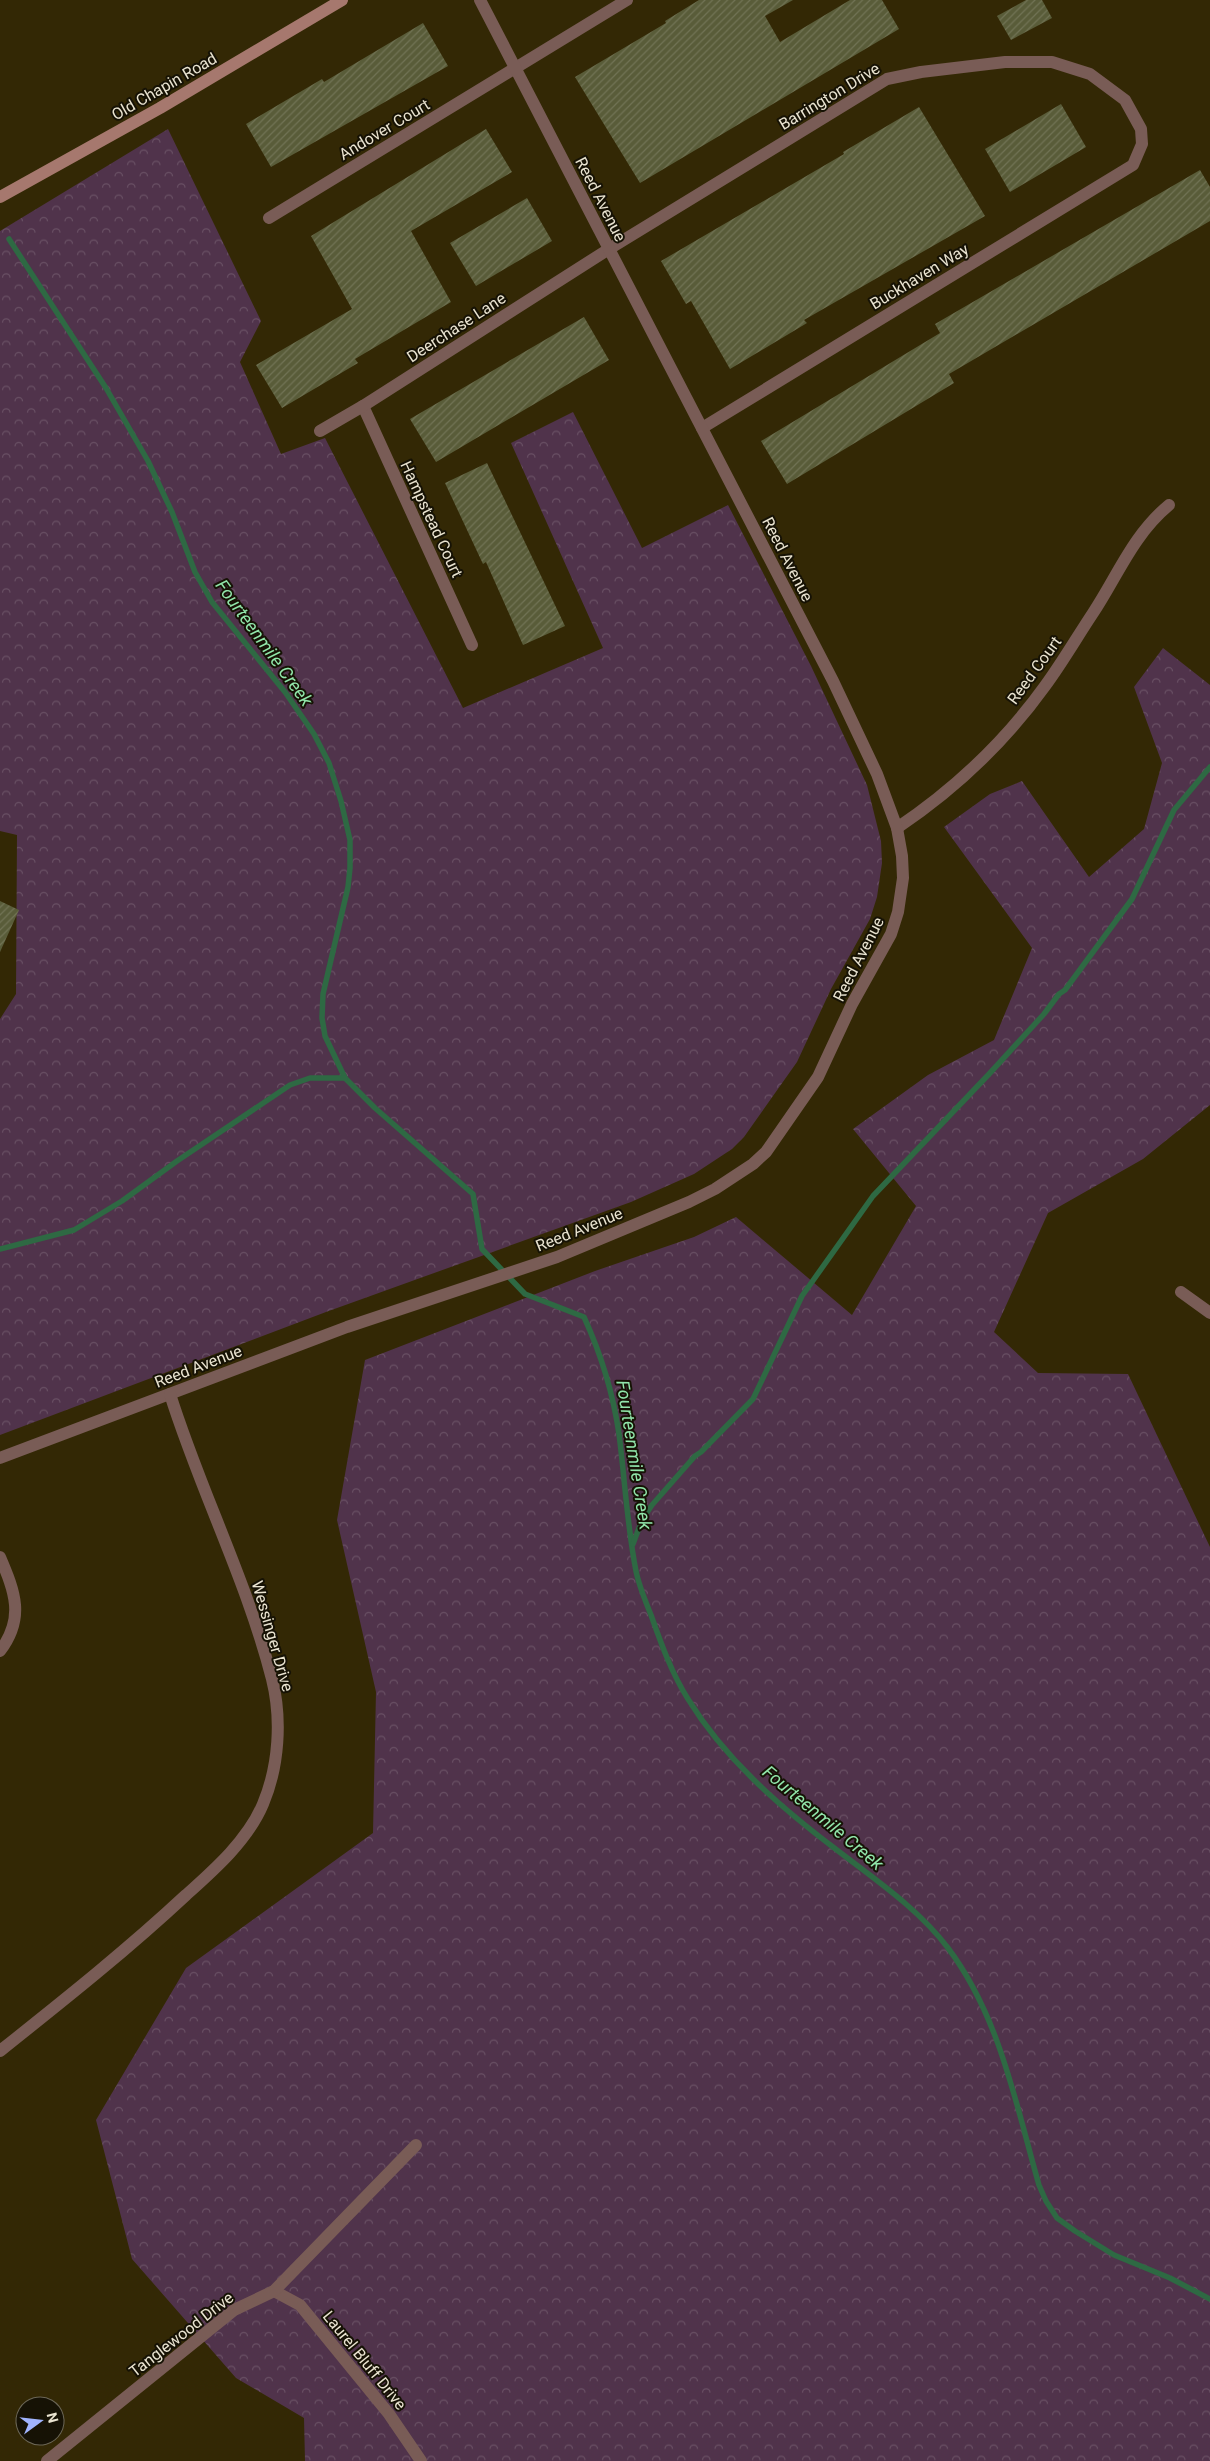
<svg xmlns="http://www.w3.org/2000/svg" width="1210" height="2461" font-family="Roboto,sans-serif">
  <defs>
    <pattern id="forest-crowns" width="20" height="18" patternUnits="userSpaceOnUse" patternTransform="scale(1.25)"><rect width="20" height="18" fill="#50334b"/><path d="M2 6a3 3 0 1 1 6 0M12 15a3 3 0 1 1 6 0" fill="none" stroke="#695064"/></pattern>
    <pattern id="building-hatch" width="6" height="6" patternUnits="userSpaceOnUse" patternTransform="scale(1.25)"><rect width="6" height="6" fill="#595c39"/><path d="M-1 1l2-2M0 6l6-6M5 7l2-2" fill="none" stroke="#717355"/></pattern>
  </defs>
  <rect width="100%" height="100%" fill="#332805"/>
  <!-- forest -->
  <g fill="url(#forest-crowns)">
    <polygon points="168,129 261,321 240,362 281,454 325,438 463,708 603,648 511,443 573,412 642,548 728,505 811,666 867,785 881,841 882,863 877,897 870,919 831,989 797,1062 744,1137 732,1149 694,1174 631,1202 326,1312 0,1435 0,1019 16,994 17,835 0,831 0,231"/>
    <polygon points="1163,648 1210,685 1210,1105 1143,1159 1048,1213 994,1332 1038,1373 1128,1374 1210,1547 1210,2461 305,2461 304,2418 236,2378 132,2259 96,2120 186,1968 373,1833 376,1692 337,1520 365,1360 595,1271 694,1237 736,1217 852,1315 916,1206 853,1129 928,1075 994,1040 1032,948 944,827 990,794 1022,781 1089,877 1144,829 1162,763 1134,687"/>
  </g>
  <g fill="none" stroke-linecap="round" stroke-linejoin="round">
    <!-- stream -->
    <g stroke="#2e6943" stroke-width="5.5">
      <path d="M9,239l97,149 42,73 24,51 23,60 17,30 73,90 29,42 15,29 12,38 9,39v28l-2,19 -25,107 -1,24 3,18 20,42 30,30 98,86 9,55 43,45 59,23c17,37 29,76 35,117 6,46 8,92 17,137 3,15 9,29 15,44 10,28 20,57 37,84 37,60 90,106 145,148 40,31 85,61 115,101 52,69 68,157 91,237l7,16 11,17 18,13 39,24 56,23 40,21"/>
      <polyline points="0,1249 74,1230 122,1201 177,1161 290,1085 310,1078 345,1078"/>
      <polyline points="633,1544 642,1520 652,1505 695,1456 701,1452 753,1399 802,1296 873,1196 990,1073 1044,1014 1059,994 1065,990 1132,899 1174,810 1210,767"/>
    </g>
  </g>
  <!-- building -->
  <g fill="url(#building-hatch)">
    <polygon points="699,0 793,0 765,16 780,42 850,0 882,0 899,29 640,183 575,77 666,23 665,21"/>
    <polygon points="1026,0 1042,0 1052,18 1011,40 997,16"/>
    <polygon points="423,23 448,66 271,167 246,124 322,79 324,82"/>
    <polygon points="1061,104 1086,147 1010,192 985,149"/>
    <polygon points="919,107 985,216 804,320 807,323 730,369 691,301 686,304 661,261 844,154 843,152"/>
    <polygon points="486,129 512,172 411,231 451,302 355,359 358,363 282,408 256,365 352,309 311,236"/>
    <polygon points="1200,170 1210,187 1210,221 949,374 954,383 787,484 761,441 940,333 935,324"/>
    <polygon points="527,198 552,241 476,286 450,243"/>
    <polygon points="584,317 609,360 436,462 410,419"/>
    <polygon points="487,463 565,626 523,645 486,562 483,564 445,483"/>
    <polygon points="0,901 19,910 0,952"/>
  </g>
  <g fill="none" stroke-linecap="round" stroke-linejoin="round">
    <!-- street -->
    <g stroke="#795c56" stroke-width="12">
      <polyline points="269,218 627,0"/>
      <polyline points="363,406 472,645"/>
      <polyline points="320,431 363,406 609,249 887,79 921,72 1005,62 1052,62 1090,74 1125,100 1141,129 1142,144 1133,165 702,428"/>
      <path d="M897,828c58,-39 107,-85 148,-142 17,-23 32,-49 48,-73 25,-38 40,-78 76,-108"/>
      <polyline points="1181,1292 1210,1313"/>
      <polyline points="0,1458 347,1327 557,1257 689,1202 715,1189 753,1164 766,1152 818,1077 852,1004 891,934 898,912 903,878 902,856 897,828 877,774 833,681 480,0"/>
      <path d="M0,1557c15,35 25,61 0,94"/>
      <path d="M0,2051c64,-51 127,-101 186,-156 28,-25 62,-55 77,-91 16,-38 19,-85 9,-125 -25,-98 -72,-189 -102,-285"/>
      <polyline points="274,2291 300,2305 389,2414 421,2461"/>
      <polyline points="47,2461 234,2310 274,2291 416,2145"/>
    </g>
    <!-- secondary -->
    <polyline stroke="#a6786e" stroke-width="12" points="0,197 160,108 342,0"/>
  </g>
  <g text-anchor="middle" stroke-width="4" stroke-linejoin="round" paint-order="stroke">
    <!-- street labels -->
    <g font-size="16" fill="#eae4d1" stroke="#161205">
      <text transform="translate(164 86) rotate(-30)" y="6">Old Chapin Road</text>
      <text transform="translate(829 96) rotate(-31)" y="6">Barrington Drive</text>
      <text transform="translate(384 129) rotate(-31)" y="6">Andover Court</text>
      <text transform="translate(601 199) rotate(63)" y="6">Reed Avenue</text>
      <text transform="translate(919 276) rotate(-31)" y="6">Buckhaven Way</text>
      <text transform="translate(456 327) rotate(-33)" y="6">Deerchase Lane</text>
      <text transform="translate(432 519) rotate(65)" y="6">Hampstead Court</text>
      <text transform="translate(788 559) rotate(63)" y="6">Reed Avenue</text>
      <text transform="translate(1034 670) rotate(-54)" y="6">Reed Court</text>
      <text transform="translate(858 959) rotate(-63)" y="6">Reed Avenue</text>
      <text transform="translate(579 1229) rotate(-22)" y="6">Reed Avenue</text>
      <text transform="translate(198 1366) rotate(-21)" y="6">Reed Avenue</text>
      <text transform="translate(273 1636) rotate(74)" y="6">Wessinger Drive</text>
      <text transform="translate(181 2334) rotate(-38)" y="6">Tanglewood Drive</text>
      <text transform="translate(365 2360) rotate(51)" y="6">Laurel Bluff Drive</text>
    </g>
    <!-- water labels -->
    <g font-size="18" font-style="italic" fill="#91e6aa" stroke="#161205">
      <text transform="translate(264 643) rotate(54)" y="6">Fourteenmile Creek</text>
      <text transform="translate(634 1455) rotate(81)" y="6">Fourteenmile Creek</text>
      <text transform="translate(823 1818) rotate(40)" y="6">Fourteenmile Creek</text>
    </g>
  </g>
  <!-- north arrow -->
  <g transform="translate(40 2421) rotate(75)"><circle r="24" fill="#161205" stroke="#6b6657"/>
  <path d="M0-4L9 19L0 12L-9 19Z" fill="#a0b3fd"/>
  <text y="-8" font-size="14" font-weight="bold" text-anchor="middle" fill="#eae4d1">N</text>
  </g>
</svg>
